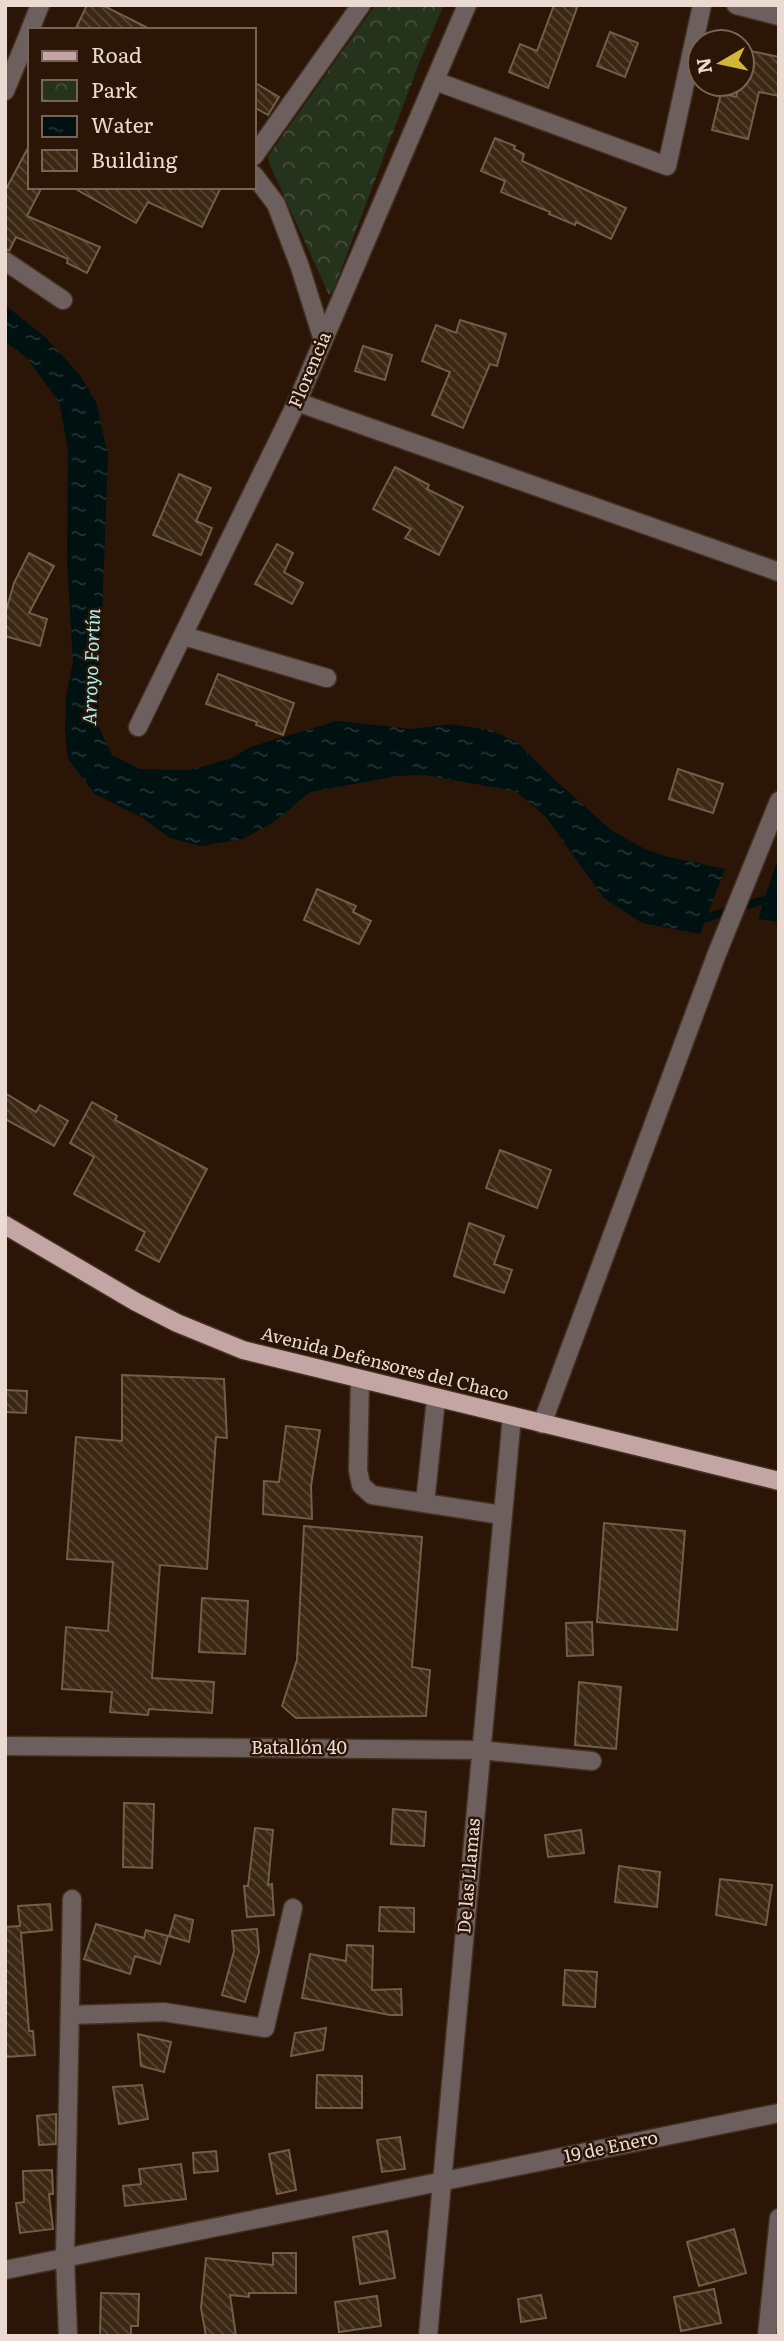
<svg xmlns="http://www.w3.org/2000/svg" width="784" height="2341" font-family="Literata,serif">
  <defs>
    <pattern id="park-crowns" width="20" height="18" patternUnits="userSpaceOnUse" patternTransform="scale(1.75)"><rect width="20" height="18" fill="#25321c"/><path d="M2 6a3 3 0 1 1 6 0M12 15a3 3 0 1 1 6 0" fill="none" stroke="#454f3c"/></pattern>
    <pattern id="water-ripples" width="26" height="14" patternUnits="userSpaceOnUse" patternTransform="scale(1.75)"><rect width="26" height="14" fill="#001112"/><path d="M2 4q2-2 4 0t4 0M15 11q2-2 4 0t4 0" fill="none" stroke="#253333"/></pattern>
    <pattern id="building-back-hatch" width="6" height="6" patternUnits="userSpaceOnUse" patternTransform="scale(1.75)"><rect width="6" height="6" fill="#3a2813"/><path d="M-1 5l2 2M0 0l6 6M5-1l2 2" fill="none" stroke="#574734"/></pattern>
  </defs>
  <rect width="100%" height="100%" fill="#2a1506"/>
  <!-- park -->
  <polygon fill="url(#park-crowns)" points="375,5 444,5 422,56 333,291 329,295 269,163 268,156"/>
  <!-- water -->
  <g fill="url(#water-ripples)">
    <polygon points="5,305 45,337 79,374 96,402 108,456 98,726 112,755 139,769 190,770 232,758 250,747 337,721 413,729 450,724 490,730 517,742 544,770 611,830 645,849 664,856 725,869 700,934 642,923 604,898 545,816 515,791 424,775 397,776 310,792 274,822 243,839 201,846 170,838 143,818 95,794 68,759 65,732 66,696 73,662 67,561 68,449 59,402 27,358 5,341"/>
    <polygon points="779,863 779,922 758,919 776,864"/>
  </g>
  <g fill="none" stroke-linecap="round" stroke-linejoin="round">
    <!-- stream -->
    <polyline stroke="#001112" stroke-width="8" points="696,921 779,895"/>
  </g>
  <!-- building -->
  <g fill="url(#building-back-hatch)" stroke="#725e48" stroke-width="2">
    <polygon points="87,5 102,5 152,30 75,30"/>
    <polygon points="554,5 578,5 548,88 509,72 520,44 537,51"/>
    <polygon points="610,32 638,43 625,77 597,66"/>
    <polygon points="746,50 779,57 779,96 759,92 748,139 712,130 721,93 736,97 739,84 742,84"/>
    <polygon points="254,82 279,97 268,115 254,107"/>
    <polygon points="495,138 515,146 514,149 524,154 522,161 626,208 611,239 576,222 575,225 549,214 550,212 501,192 505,181 481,171"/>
    <polygon points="30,144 30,187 42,187 27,216 100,247 87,273 67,263 68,259 16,237 9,251 5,250 5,191"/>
    <polygon points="72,187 221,187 202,227 148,202 136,223"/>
    <polygon points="460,320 506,334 497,366 490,364 463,428 432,415 450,372 422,361 436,325 456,333"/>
    <polygon points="363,346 392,355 385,380 355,371"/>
    <polygon points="395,467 429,485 427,489 463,507 439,555 405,538 411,529 373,509"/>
    <polygon points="179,474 211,488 196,521 212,528 201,555 153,535"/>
    <polygon points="277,544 293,553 284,572 303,583 292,604 255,584"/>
    <polygon points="29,553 54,566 29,613 47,619 40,646 5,636 5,614 14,583"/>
    <polygon points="218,674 294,703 283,735 256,725 257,722 206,704"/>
    <polygon points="678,769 723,784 713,813 669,799"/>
    <polygon points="317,889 356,906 353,912 371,921 359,944 304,920"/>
    <polygon points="5,1093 36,1112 40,1105 68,1121 54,1146 5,1119"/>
    <polygon points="92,1102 117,1116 115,1120 207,1169 159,1262 136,1250 145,1232 74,1194 94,1157 70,1143"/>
    <polygon points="500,1150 551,1170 537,1208 486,1188"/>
    <polygon points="469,1223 504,1236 494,1264 512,1270 504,1293 454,1276"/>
    <polygon points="122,1375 224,1379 227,1438 216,1437 207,1569 160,1565 152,1678 214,1682 212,1713 149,1709 148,1715 110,1712 112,1692 62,1689 66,1627 108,1631 113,1562 67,1559 76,1437 122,1441"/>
    <polygon points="5,1390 27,1391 26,1413 5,1412"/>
    <polygon points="286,1426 320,1430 311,1486 312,1519 263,1514 264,1481 279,1482"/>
    <polygon points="604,1523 685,1531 677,1630 597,1622"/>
    <polygon points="304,1526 422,1537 412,1667 430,1670 426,1716 296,1718 282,1706 297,1660"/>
    <polygon points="202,1598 248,1601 245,1654 199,1652"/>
    <polygon points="592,1622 593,1655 567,1656 566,1623"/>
    <polygon points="579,1682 621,1687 616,1749 575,1745"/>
    <polygon points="124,1803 154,1804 152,1868 123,1867"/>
    <polygon points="393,1809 426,1812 424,1846 391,1844"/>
    <polygon points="255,1828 273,1830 268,1885 272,1884 274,1915 247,1917 244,1886 248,1886"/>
    <polygon points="581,1830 584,1853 548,1857 545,1835"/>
    <polygon points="619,1866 660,1872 657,1907 615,1902"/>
    <polygon points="720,1879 772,1885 766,1925 716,1915"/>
    <polygon points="50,1904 52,1930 21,1933 29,2031 33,2031 35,2055 5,2057 5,1927 20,1926 18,1906"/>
    <polygon points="380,1907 414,1908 414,1932 379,1931"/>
    <polygon points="175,1915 193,1920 189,1942 169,1936"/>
    <polygon points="96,1924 144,1938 146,1930 168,1936 160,1964 135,1956 130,1974 84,1959"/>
    <polygon points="257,1929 259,1952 245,2002 222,1995 234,1951 232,1931"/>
    <polygon points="347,1945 373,1946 372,1990 401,1989 402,2015 390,2015 302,1998 310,1954 346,1961"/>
    <polygon points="565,1970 597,1972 595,2007 563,2005"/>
    <polygon points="326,2028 323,2050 291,2056 295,2033"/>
    <polygon points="138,2034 171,2042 164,2072 141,2066"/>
    <polygon points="317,2075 362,2076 362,2108 316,2108"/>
    <polygon points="142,2085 148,2119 119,2124 113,2087"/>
    <polygon points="56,2114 56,2144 39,2145 37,2116"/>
    <polygon points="400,2137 405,2169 382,2172 377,2140"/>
    <polygon points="289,2150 296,2190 277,2194 269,2154"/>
    <polygon points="216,2151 218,2171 194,2173 193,2153"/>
    <polygon points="181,2164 186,2199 125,2206 123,2186 141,2184 139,2169"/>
    <polygon points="52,2170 53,2194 49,2194 53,2229 20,2233 16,2203 24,2202 23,2171"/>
    <polygon points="734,2229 746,2273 699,2286 687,2242"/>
    <polygon points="387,2231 395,2278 360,2284 353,2237"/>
    <polygon points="273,2253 296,2253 296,2293 249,2293 249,2297 230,2295 236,2336 206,2336 201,2308 206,2258 273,2265"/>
    <polygon points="714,2289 721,2323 681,2331 674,2297"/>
    <polygon points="101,2293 139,2294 138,2326 131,2326 131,2336 100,2336"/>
    <polygon points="541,2295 546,2318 521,2322 518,2299"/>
    <polygon points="377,2296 381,2326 339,2332 335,2302"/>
  </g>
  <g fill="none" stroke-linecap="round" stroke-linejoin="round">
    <defs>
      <g id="minor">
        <polyline points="736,5 779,16"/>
        <polyline points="30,30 40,5"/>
        <polyline points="435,81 667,166 702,5"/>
        <polyline points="5,91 30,31"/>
        <polyline points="254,156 361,5"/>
        <polyline points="254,175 276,204 300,267 323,340"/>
        <polyline points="5,261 63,300"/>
        <polyline points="297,402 779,572"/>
        <polyline points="184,636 327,678"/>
        <polyline points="138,727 297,402 467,5"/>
        <polyline points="360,1380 358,1470 361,1485 372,1495 502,1515"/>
        <polyline points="542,1424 716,956 779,801"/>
        <polyline points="425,1503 436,1399"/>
        <polyline points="5,1746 480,1750 592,1761"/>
        <polyline points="70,2015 164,2012 265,2028 293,1908"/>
        <polyline points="5,2270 779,2113"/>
        <polyline points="68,2336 65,2258 72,1899"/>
        <polyline points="428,2336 512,1416"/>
        <polyline points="767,2336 779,2218"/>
      </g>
      <polyline id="major" points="5,1225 136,1302 177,1323 243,1350 779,1481"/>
    </defs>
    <!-- minor casing -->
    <use href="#minor" stroke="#453122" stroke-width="21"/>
    <!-- major casing -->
    <use href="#major" stroke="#453122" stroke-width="21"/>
    <!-- minor -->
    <use href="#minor" stroke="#6e5f5f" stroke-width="18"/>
    <!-- major -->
    <use href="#major" stroke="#c3a5a4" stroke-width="18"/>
  </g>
  <g text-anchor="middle" stroke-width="5" stroke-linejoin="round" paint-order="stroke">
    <!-- street labels -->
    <g font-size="18" fill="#eadad1" stroke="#2a1506">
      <text transform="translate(310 370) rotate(-67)" y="6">Florencia</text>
      <text transform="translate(385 1364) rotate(14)" y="6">Avenida Defensores del Chaco</text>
      <text x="299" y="1754">Batallón 40</text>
      <text transform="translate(469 1876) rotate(-85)" y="6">De las Llamas</text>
      <text transform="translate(611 2147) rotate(-12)" y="6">19 de Enero</text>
    </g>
    <!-- water labels -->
    <g font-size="19" font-style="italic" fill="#a4f4f7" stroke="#2a1506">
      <text transform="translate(91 667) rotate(-88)" y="7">Arroyo Fortín</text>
    </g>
  </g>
  <!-- border -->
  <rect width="784" height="2341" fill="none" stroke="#eadad1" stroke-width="14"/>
  <!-- legend -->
  <rect x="28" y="28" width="228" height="161" fill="#2a1506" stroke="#776457" stroke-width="2"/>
  <rect x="42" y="51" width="35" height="10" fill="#c3a5a4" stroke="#776457" stroke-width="2"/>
  <text x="91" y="63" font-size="21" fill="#eadad1">Road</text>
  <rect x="42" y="80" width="35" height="21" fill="url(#park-crowns)" stroke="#776457" stroke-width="2"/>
  <text x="91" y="98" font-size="21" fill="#eadad1">Park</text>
  <rect x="42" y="116" width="35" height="21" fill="url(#water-ripples)" stroke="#776457" stroke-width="2"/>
  <text x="91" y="133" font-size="21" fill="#eadad1">Water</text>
  <rect x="42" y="150" width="35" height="21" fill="url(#building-back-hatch)" stroke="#776457" stroke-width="2"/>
  <text x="91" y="168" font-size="21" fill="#eadad1">Building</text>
  <!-- north arrow -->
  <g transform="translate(721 63) rotate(261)"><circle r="33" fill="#2a1506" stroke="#776457" stroke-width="2"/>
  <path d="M0-5L12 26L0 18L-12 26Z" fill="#d2b736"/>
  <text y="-10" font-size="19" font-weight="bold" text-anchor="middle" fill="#eadad1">N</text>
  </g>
</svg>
